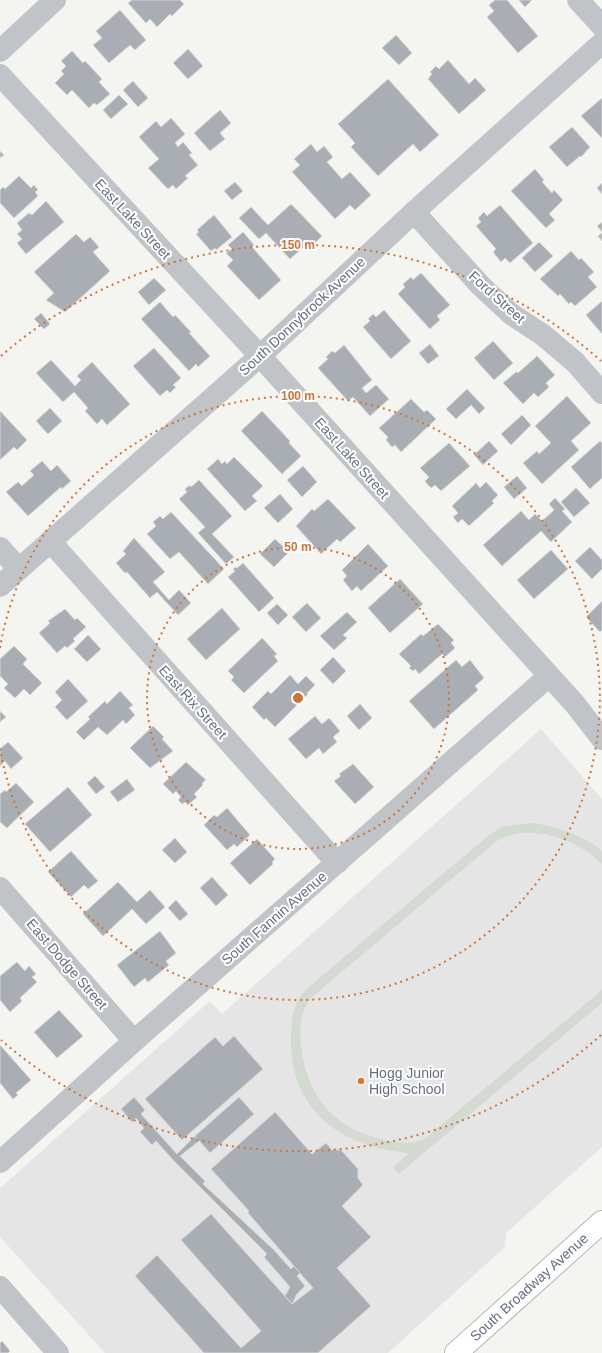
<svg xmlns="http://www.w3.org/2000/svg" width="602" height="1353" font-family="Arial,sans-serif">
  <rect width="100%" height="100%" fill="#f4f5f1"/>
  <!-- built -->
  <polygon fill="#e5e5e5" points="541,729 602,799 602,1147 506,1233 505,1247 388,1353 105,1353 0,1237 0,1188 210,1001 222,1014"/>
  <!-- green -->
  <path fill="#d3dad1" d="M534,823c24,4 49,12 68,28v13c-24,-25 -79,-45 -109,-20l-182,154c-11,14 -12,32 -10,49 7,54 36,84 89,94 13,2 27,4 38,-5l174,-146v13l-203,171 -6,-7 16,-14c-66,-5 -119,-42 -118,-113 0,-18 1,-34 13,-49l185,-156 15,-9z"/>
  <!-- building -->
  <g fill="#a9aeb5" stroke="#d6d6d4">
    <polygon points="132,0 180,0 184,4 172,16 170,14 157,27 150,19 146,23 128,3"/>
    <polygon points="495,0 507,0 538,36 518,53 487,17 494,11 489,5"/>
    <polygon points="519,0 532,0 525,7"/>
    <polygon points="120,10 146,40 135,50 130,45 109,63 93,45 102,38 96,31"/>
    <polygon points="396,35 412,53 399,65 382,48"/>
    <polygon points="188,49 203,66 188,79 173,63"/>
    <polygon points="72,51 83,63 85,61 102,79 99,82 110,94 97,105 94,103 89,108 72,90 67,95 55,83 64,74 61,71 66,66 61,61"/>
    <polygon points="448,60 469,84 475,78 486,90 459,114 428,79 432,74 430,72 436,66 439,69"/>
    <polygon points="388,79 439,135 420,152 413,144 378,176 351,147 355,143 338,124"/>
    <polygon points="133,81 148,98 138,107 123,90"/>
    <polygon points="119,95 128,104 111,119 103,110"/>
    <polygon points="602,98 602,138 581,116"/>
    <polygon points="220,110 231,123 220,133 225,139 210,151 194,133"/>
    <polygon points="171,118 185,134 175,143 178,147 183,142 192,153 189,155 198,165 185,176 188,178 176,189 173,185 168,189 148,168 159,159 139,137 156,121 161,127"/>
    <polygon points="572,127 590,147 581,157 580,156 567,167 549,147"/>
    <polygon points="311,144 317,152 324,146 333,157 327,162 342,179 350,172 371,195 355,210 350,205 335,219 292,172 300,165 294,159"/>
    <polygon points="0,151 4,155 0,158"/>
    <polygon points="535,169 544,180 542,182 552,193 554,190 563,200 549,214 555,220 546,228 511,191"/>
    <polygon points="19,176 31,188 34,185 38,190 35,192 38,196 14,218 0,203 0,190 3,187 5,189"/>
    <polygon points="235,182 243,191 232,200 224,191"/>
    <polygon points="602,183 602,194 597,188"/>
    <polygon points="46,201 64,222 26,254 17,243 22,239 17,234 22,230 17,223 29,213 32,215"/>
    <polygon points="291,204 322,236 310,248 307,244 290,259 266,233 259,239 239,218 251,207 268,225"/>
    <polygon points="500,205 533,243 510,263 505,258 501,262 493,252 496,249 476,226 481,222 478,218 484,212 487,216"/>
    <polygon points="214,215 232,237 216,250 215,248 211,251 196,234 199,232 197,230"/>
    <polygon points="602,222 602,232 597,226"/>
    <polygon points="243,232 254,245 252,247 281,280 259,300 227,266 233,260 226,253 232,249 228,245"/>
    <polygon points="602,233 602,241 598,236"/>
    <polygon points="76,234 84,242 90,237 99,247 93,252 110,271 65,312 46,300 54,293 34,272"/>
    <polygon points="539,242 553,256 535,272 522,258"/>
    <polygon points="571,251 579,260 581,258 594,272 588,277 597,287 575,306 571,302 569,304 560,294 558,296 540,279"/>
    <polygon points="421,273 450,305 437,316 440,320 430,329 398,294 405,287 403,284 411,277 413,280"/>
    <polygon points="154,278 166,290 149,305 138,292"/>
    <polygon points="602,301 602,334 586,315"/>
    <polygon points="160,302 173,317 175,315 191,332 189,333 210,356 198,367 196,364 189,371 141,319"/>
    <polygon points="384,310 411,341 391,359 363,327 370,321 368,319 373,314 376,317"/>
    <polygon points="41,313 50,324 44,329 34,319"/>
    <polygon points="493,341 513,363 494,380 474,358"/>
    <polygon points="430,344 439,356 428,364 419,353"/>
    <polygon points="344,345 372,380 362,388 366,393 376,385 389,399 370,416 353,397 348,401 318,368 328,359 326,357 332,351 335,353"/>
    <polygon points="154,348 181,378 173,385 176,387 170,393 167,390 160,396 133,366"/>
    <polygon points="537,356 555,375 546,383 549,387 538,397 534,393 523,404 503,383 516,372 518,373"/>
    <polygon points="51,360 75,386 81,380 77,376 92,362 130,404 107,425 102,419 97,424 85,411 88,408 74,392 63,402 36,373"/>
    <polygon points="467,389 485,408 479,414 471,405 456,419 446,409"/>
    <polygon points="567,396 591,423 571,441 579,450 542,484 523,463 537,451 539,454 551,443 535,426"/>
    <polygon points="411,399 424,412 427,410 436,419 401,452 395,445 392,447 386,440 388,437 379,428"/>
    <polygon points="50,408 62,421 48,434 36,421"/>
    <polygon points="0,411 27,440 17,450 14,447 0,460"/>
    <polygon points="262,411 290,441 289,443 301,456 282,474 241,431"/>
    <polygon points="522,415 531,425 511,445 501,434"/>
    <polygon points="489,441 498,451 483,465 474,455"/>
    <polygon points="600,441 602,443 602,478 590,489 571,467"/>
    <polygon points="449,443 470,466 441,491 435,485 431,488 428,485 425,481 429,477 420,468"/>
    <polygon points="234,457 263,486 252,496 257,501 245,511 207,469 218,459 222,464 225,461 227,464"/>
    <polygon points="42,461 51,471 57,465 71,481 62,489 61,487 28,516 6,492 18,482 22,486 34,475 30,471"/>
    <polygon points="303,466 317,482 302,497 287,480"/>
    <polygon points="517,476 527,488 514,499 504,487"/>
    <polygon points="199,480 232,516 212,534 234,557 226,564 198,533 205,527 179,499 187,492 185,489 190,485 191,487"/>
    <polygon points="486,482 498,495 492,501 494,503 469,526 462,519 458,523 453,517 458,513 452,506 476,483 480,488"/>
    <polygon points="576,488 590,503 574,517 561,502"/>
    <polygon points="280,494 293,509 278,523 264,508"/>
    <polygon points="555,498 565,509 562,511 572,522 551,542 541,531 502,566 483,545 521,511 529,520 535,514 542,521 554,510 549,504"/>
    <polygon points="328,499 356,528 340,542 337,539 321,554 296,526 312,509 314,511"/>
    <polygon points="171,512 224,569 208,584 179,552 170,559 147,534 156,526 153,522 160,516 163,519"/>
    <polygon points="134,538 165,572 153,582 169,600 179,590 191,603 178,615 157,592 150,598 127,572 125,573 116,563 126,554 123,551"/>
    <polygon points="275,539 289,552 274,567 260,554"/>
    <polygon points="368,544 388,566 361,591 357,586 352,591 343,580 347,576 342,570"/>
    <polygon points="590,547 602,560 602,569 592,579 575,561"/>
    <polygon points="551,550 568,569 534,599 517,580"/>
    <polygon points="243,563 274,598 259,612 228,577 235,571 233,569 236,567 237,568"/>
    <polygon points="400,579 423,604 390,633 368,608"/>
    <polygon points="602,601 602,630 600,632 586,617"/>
    <polygon points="307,603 321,618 306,632 292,617"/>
    <polygon points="277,604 288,615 278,625 267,613"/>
    <polygon points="222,608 240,629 206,660 187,639"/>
    <polygon points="65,609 75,620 77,618 86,627 73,639 75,641 67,648 65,646 57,653 39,633 50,623 48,621"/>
    <polygon points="347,612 357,622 343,635 347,638 334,650 320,636"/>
    <polygon points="438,624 454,640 451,643 455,648 445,657 442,654 419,674 415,669 413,671 409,668 411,666 399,654 421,634 423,636"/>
    <polygon points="88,635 101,649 87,662 74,649"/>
    <polygon points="262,638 277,654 274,656 278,661 244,693 231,680 234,677 228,671"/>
    <polygon points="14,646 27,659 23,664 42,683 30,695 24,689 15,698 4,688 8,684 0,676 0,659"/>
    <polygon points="333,657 346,671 333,684 320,670"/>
    <polygon points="456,660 462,667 470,660 484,678 475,686 478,690 434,729 409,701"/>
    <polygon points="290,675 298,684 306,676 315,685 307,693 308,694 275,727 266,718 264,720 252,707 268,691 271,694"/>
    <polygon points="68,679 88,701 67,720 55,707 62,700 55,692"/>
    <polygon points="120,691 133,705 129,708 135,715 126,724 123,720 107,735 98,727 84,740 76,732 90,719 88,717 105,701 107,704"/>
    <polygon points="360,704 372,718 359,730 347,716"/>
    <polygon points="0,711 6,717 0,722"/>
    <polygon points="315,716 322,724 329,718 340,731 333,737 337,742 323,754 319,748 306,759 288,739"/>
    <polygon points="153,726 164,737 162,739 173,751 150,768 130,748"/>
    <polygon points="8,742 23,758 11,769 5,761 0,766 0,749"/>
    <polygon points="186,762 206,780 202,783 203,785 194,794 197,797 188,805 185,802 182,804 178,800 181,797 176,791 173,794 163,784"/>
    <polygon points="353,764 374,787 355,804 334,781 341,776 339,774"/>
    <polygon points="95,776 105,787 96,794 87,783"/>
    <polygon points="127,779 135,790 118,802 110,792"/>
    <polygon points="16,783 34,802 7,828 0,822 0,794 5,790 6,792"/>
    <polygon points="68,787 92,815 50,852 25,824"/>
    <polygon points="227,808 250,835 237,847 234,844 227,850 204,825 214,815 217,817"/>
    <polygon points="175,838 187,852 175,863 162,850"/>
    <polygon points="257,839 275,859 272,862 273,864 250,885 230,863"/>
    <polygon points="71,851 98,881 88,889 84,885 71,897 48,872"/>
    <polygon points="212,877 228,895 216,906 200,888"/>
    <polygon points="118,882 137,902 150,890 165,907 146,924 132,909 103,936 83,914"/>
    <polygon points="176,900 188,914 180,921 168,908"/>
    <polygon points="160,931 176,953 166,961 169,965 148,982 145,978 134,987 117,965"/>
    <polygon points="17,962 25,971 29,966 36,974 32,977 37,982 20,998 22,1001 10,1012 0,1000 0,976"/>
    <polygon points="59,1010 83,1036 57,1058 34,1032"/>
    <polygon points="234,1036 263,1069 182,1140 145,1099 215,1037 223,1046"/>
    <polygon points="0,1045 31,1080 16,1093 18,1095 13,1099 0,1083"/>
    <polygon points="134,1097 145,1110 141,1114 177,1154 195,1136 199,1141 180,1156 205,1181 203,1184 274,1250 291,1269 294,1266 300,1273 297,1276 305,1286 297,1294 292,1304 285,1296 290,1287 264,1257 267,1254 174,1161 156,1141 152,1145 140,1132 144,1128 136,1118 132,1122 121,1109"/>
    <polygon points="239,1097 254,1114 210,1153 195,1136"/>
    <polygon points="275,1112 312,1154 326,1143 332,1150 341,1150 358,1169 358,1178 363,1185 342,1206 371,1237 337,1268 371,1306 318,1353 204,1353 135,1276 157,1255 241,1348 261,1331 181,1240 211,1214 292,1304 313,1288 248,1213 249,1211 211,1169"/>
    <polygon points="2,1341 10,1351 8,1353 0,1353 0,1343"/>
  </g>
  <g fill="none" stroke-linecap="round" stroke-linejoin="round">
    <defs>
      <polyline id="primary" points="456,1353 602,1222"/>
    </defs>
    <!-- primary casing -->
    <use href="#primary" stroke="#b3b6bb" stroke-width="24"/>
    <!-- minor -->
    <g stroke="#c0c3c7" stroke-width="22">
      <polyline points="578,0 602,26"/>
      <polyline points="0,51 55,0"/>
      <polyline points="414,212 481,286 511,314 543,335 575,362 602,393"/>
      <polyline points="50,541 337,863"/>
      <polyline points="0,548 19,569"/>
      <polyline points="0,586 260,356 414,212 602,43"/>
      <polyline points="0,888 134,1041"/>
      <polyline points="0,1162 134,1041 549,676"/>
      <polyline points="0,1287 58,1353"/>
    </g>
    <!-- tertiary -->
    <polyline stroke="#c0c3c7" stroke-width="22" points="0,75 260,356 574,703 602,739"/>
    <!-- primary -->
    <use href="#primary" stroke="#fff" stroke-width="22"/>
  </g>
  <!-- distance rings -->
  <g fill="none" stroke="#cf7434" stroke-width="2" stroke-dasharray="2 4">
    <circle cx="298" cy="698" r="151"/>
    <path d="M0 648A302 302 0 1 1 0 748"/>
    <path d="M601 1035A453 453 0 0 1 1 1040M1 356A453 453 0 0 1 601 361"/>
  </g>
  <!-- markers -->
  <circle fill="#db752b" stroke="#fff" stroke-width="1.5" cx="361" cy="1081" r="4"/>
  <g text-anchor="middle" stroke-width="4" stroke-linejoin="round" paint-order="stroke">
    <!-- street labels -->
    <g font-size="14" fill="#656f81" stroke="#fff">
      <text transform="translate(133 219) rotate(47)" y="5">East Lake Street</text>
      <text transform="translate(497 297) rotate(42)" y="5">Ford Street</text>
      <text transform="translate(302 316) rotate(-43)" y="5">South Donnybrook Avenue</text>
      <text transform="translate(352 458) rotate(48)" y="5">East Lake Street</text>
      <text transform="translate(193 702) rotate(48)" y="5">East Rix Street</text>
      <text transform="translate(274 918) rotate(-41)" y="5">South Fannin Avenue</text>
      <text transform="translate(67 964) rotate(49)" y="5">East Dodge Street</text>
      <text transform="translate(529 1287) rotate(-42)" y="5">South Broadway Avenue</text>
    </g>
    <!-- poi labels -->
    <g font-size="14" fill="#656f81" stroke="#fff" text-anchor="start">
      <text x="369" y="1078">Hogg Junior<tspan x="369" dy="16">High School</tspan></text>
    </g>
  </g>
  <circle cx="298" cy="698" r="6" fill="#cf7434" stroke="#fff" stroke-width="2"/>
  <g font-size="12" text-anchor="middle" font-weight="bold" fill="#cf7434" stroke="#fff" stroke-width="4" stroke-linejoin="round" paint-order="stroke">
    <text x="298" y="249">150 m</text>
    <text x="298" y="400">100 m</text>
    <text x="298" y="551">50 m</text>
  </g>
</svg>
